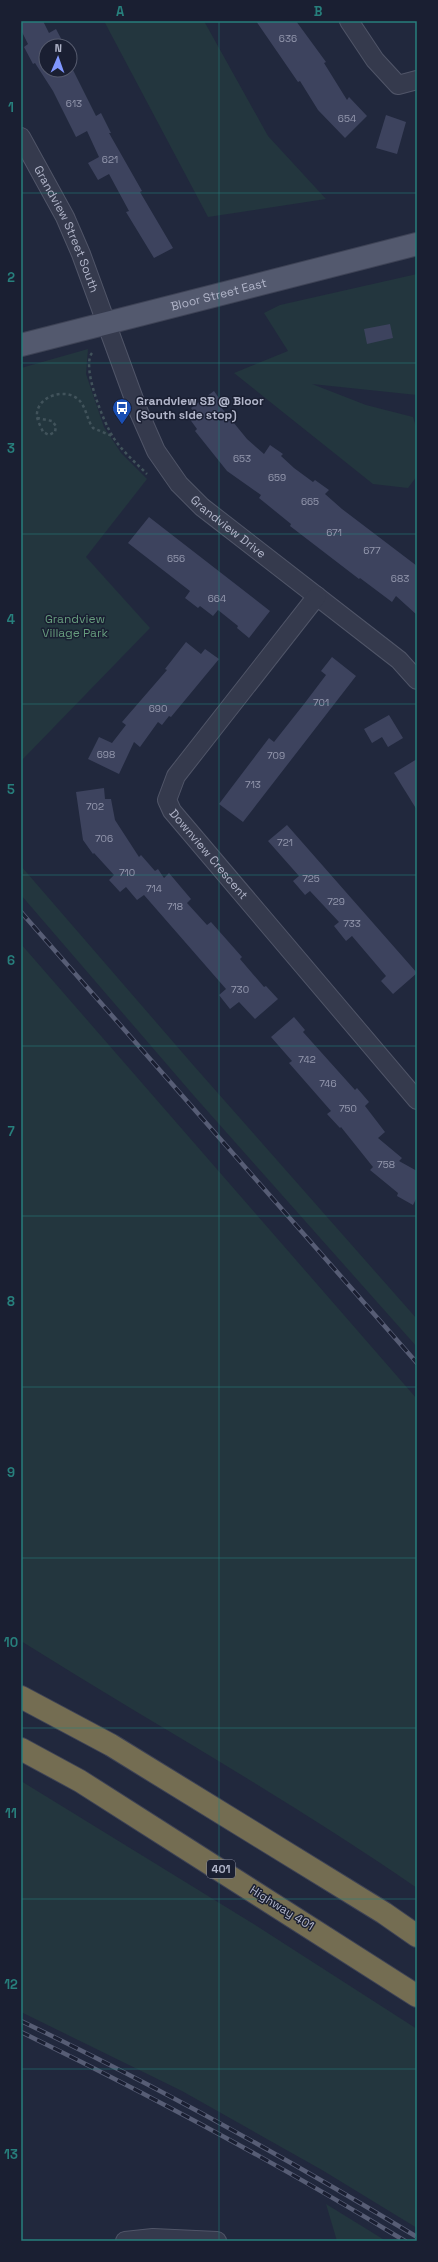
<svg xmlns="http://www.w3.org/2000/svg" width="438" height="2262" font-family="'Space Grotesk',sans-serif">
  <rect width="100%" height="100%" fill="#21283d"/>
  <!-- green -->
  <g fill="#23363e">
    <polygon points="104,21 204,21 268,136 326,199 208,217"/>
    <polygon points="417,274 417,395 312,384 366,405 413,417 417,430 417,476 408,488 373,484 234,373 288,351 264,313 280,305"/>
    <polygon points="88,349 86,374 104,427 121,453 147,479 86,557 150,628 21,761 21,368"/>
    <polygon points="21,866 194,1066 417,1319 417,1347 195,1097 21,895"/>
    <path d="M21,944l396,455v489c-128,-89 -264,-164 -396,-247z"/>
    <polygon points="21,1781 252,1923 417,2029 417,2228 322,2170 182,2091 21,2012"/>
    <polygon points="326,2204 386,2241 337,2241"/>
  </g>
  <!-- building -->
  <g fill="#3d435e">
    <polygon points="21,21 43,21 49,33 56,29 65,46 46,46 46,70 73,70 96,116 101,113 111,133 109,133 142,191 140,192 173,248 154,258 126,212 129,211 109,174 98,180 88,163 99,157 87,131 76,137 53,91 35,63 33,64 24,47 28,44 21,30"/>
    <polygon points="256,21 296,21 326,62 324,63 347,100 349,97 367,116 345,138 318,110 300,81 298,82"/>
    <polygon points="386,115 406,122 397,154 376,148"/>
    <polygon points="390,324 393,338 367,344 364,329"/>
    <polygon points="214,391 223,404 220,406 247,439 264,454 270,445 283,454 281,456 294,468 313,482 315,480 329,490 325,494 342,509 417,566 417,615 396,596 392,602 360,578 359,579 290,526 291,524 259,498 261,495 227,471 195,431 197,429 189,418 195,413 191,408"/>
    <polygon points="149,517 270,611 249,638 237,628 238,626 218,610 213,616 200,606 198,608 185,598 190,591 128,543"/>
    <polygon points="186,642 201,654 205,649 219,659 171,717 169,716 162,725 158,722 140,747 134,742 119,774 88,759 99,737 112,743 126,725 122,722 167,670 165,669"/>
    <polygon points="332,657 356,676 243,822 219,804 269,738 274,742 304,704 326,675 321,671"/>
    <polygon points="389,715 403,738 388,747 382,737 372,743 364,729"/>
    <polygon points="417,759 417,810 394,773"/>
    <polygon points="104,788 105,799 111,799 115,820 139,857 141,855 155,871 158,869 164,878 169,873 191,899 187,903 207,925 211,922 242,957 240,959 264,987 266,986 278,999 255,1019 239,1002 230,1009 219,995 226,989 144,895 137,900 126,887 120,892 109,880 114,875 94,853 93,854 83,840 76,792"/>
    <polygon points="287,825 417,973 393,994 381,981 386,976 352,936 346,941 334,926 339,922 310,891 305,895 293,881 299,876 268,841"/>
    <polygon points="294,1017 305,1030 303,1032 355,1090 357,1088 369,1102 365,1106 385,1132 378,1138 402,1158 399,1161 417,1171 417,1197 413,1205 397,1196 398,1193 370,1170 373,1167 341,1127 340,1128 327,1114 331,1111 289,1063 292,1061 271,1037"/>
  </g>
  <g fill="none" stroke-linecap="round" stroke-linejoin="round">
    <defs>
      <g id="minor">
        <polyline points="349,21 375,60 398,85 417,80"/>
        <path id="s1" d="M21,137l44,80 16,37 57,156 18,41 23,33 23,23 197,153 18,20"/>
        <path id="s2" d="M317,596l-141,180 -9,24 5,11 245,289"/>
        <polyline points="125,2241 153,2238 217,2241"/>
      </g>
      <g id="major">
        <path id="s3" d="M21,345l396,-101"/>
      </g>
      <g id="highway">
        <polyline points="21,1697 111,1745 384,1913 417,1936"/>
        <polyline points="21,1749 80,1781 417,1996"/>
      </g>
    </defs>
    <!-- minor casing -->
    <use href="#minor" stroke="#505568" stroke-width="20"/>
    <!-- major casing -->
    <use href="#major" stroke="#3e4356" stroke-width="24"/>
    <!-- highway casing -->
    <use href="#highway" stroke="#3d4255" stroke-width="24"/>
    <!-- path -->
    <g stroke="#41535b" stroke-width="2.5" stroke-dasharray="3 3" stroke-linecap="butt">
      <path d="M92,353c-11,14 12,70 21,84 9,14 22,25 34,37"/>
      <path d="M37,418l15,3 4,5 -1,6 -6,3 -6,-3c-2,-5 -5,-10 -6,-15 -2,-21 29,-30 42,-17 7,7 8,20 14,28l19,8"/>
    </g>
    <!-- minor -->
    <use href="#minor" stroke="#353a4d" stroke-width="18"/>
    <!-- major -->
    <use href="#major" stroke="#53596e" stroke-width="22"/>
    <!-- highway -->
    <use href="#highway" stroke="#746d52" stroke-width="22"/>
    <defs>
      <g id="rail">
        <polyline points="21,912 417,1363"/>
        <path d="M21,2021c136,65 267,138 396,216"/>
        <path d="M21,2032c131,64 259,133 384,209"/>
      </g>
    </defs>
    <!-- rail casing -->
    <use href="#rail" stroke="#575d75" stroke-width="4.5"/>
    <!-- rail -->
    <use href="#rail" stroke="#1a1f32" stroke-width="3" stroke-dasharray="9" stroke-linecap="butt"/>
  </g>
  <!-- grid -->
  <path fill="none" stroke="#277f7c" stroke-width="1" stroke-opacity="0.55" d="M219,21v2220M21,193h396M21,363h396M21,534h396M21,704h396M21,875h396M21,1046h396M21,1216h396M21,1387h396M21,1558h396M21,1728h396M21,1899h396M21,2069h396"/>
  <!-- icons -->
  <defs>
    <symbol id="bus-pin" viewBox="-11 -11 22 30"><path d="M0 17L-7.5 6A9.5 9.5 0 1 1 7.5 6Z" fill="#1a4fb4" stroke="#1a1f32"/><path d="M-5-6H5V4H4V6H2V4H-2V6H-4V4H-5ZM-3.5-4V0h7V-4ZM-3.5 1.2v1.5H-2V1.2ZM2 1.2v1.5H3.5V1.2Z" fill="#fff"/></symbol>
  </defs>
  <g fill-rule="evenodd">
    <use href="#bus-pin" x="111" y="397" width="22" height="30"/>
  </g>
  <g text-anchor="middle" stroke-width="3" stroke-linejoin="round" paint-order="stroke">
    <!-- number labels -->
    <g font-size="10" fill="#9498ae">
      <text x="288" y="42">636</text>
      <text x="74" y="107">613</text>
      <text x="347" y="122">654</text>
      <text x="110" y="163">621</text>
      <text x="242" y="462">653</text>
      <text x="277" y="481">659</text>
      <text x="310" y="505">665</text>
      <text x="334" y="536">671</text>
      <text x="372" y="554">677</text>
      <text x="176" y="562">656</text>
      <text x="400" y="582">683</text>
      <text x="217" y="602">664</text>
      <text x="321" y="706">701</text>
      <text x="158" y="712">690</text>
      <text x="106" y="758">698</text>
      <text x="276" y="759">709</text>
      <text x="253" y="788">713</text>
      <text x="95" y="810">702</text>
      <text x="104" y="842">706</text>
      <text x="285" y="846">721</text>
      <text x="127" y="876">710</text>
      <text x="311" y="882">725</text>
      <text x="154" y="892">714</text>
      <text x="336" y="905">729</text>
      <text x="175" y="910">718</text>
      <text x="352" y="927">733</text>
      <text x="240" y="993">730</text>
      <text x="307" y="1063">742</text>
      <text x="328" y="1087">746</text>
      <text x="348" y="1112">750</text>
      <text x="386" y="1168">758</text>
    </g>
    <!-- shield labels -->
    <rect fill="#1a1f32" stroke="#84889c" stroke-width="1" x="207" y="1860" width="28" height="18" rx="3"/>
    <g font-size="11" font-weight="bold" fill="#b1b5c9">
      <text x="221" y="1873">401</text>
    </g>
    <!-- street labels -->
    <g font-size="12" fill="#b1b5c9" stroke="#1a1f32">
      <text dy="4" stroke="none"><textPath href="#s1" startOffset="103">Grandview Street South</textPath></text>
      <text dy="4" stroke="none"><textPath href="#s3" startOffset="204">Bloor Street East</textPath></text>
      <text dy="4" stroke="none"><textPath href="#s1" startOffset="448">Grandview Drive</textPath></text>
      <text dy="4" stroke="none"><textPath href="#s2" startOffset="323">Downview Crescent</textPath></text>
      <text transform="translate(282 1908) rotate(32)" y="4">Highway 401</text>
    </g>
    <!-- poi labels -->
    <g font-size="12" font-weight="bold" fill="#b1b5c9" stroke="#1a1f32" text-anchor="start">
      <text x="136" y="405">Grandview SB @ Bloor<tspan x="136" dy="14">(South side stop)</tspan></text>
    </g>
    <!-- park labels -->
    <g font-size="12" fill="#669c7d" stroke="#1a1f32">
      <text x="75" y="623">Grandview<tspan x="75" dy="14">Village Park</tspan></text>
    </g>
  </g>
  <!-- border -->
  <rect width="438" height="2262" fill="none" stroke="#1a1f32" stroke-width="44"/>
  <!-- north arrow -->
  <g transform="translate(58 58) rotate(2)"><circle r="19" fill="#1a1f32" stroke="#565b6e"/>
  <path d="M0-3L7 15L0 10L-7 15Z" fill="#8097ff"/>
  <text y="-6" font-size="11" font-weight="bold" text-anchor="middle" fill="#b1b5c9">N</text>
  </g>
  <rect x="22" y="22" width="394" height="2218" fill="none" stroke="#277f7c" stroke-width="1.5"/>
  <g font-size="13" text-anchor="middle" font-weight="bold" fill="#277f7c">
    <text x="120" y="16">A</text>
    <text x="318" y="16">B</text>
    <text x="11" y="112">1</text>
    <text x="11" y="282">2</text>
    <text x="11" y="453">3</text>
    <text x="11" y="624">4</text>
    <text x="11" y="794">5</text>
    <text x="11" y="965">6</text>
    <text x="11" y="1136">7</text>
    <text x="11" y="1306">8</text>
    <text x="11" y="1477">9</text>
    <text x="11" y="1647">10</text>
    <text x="11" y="1818">11</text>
    <text x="11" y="1989">12</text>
    <text x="11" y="2159">13</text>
  </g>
</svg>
